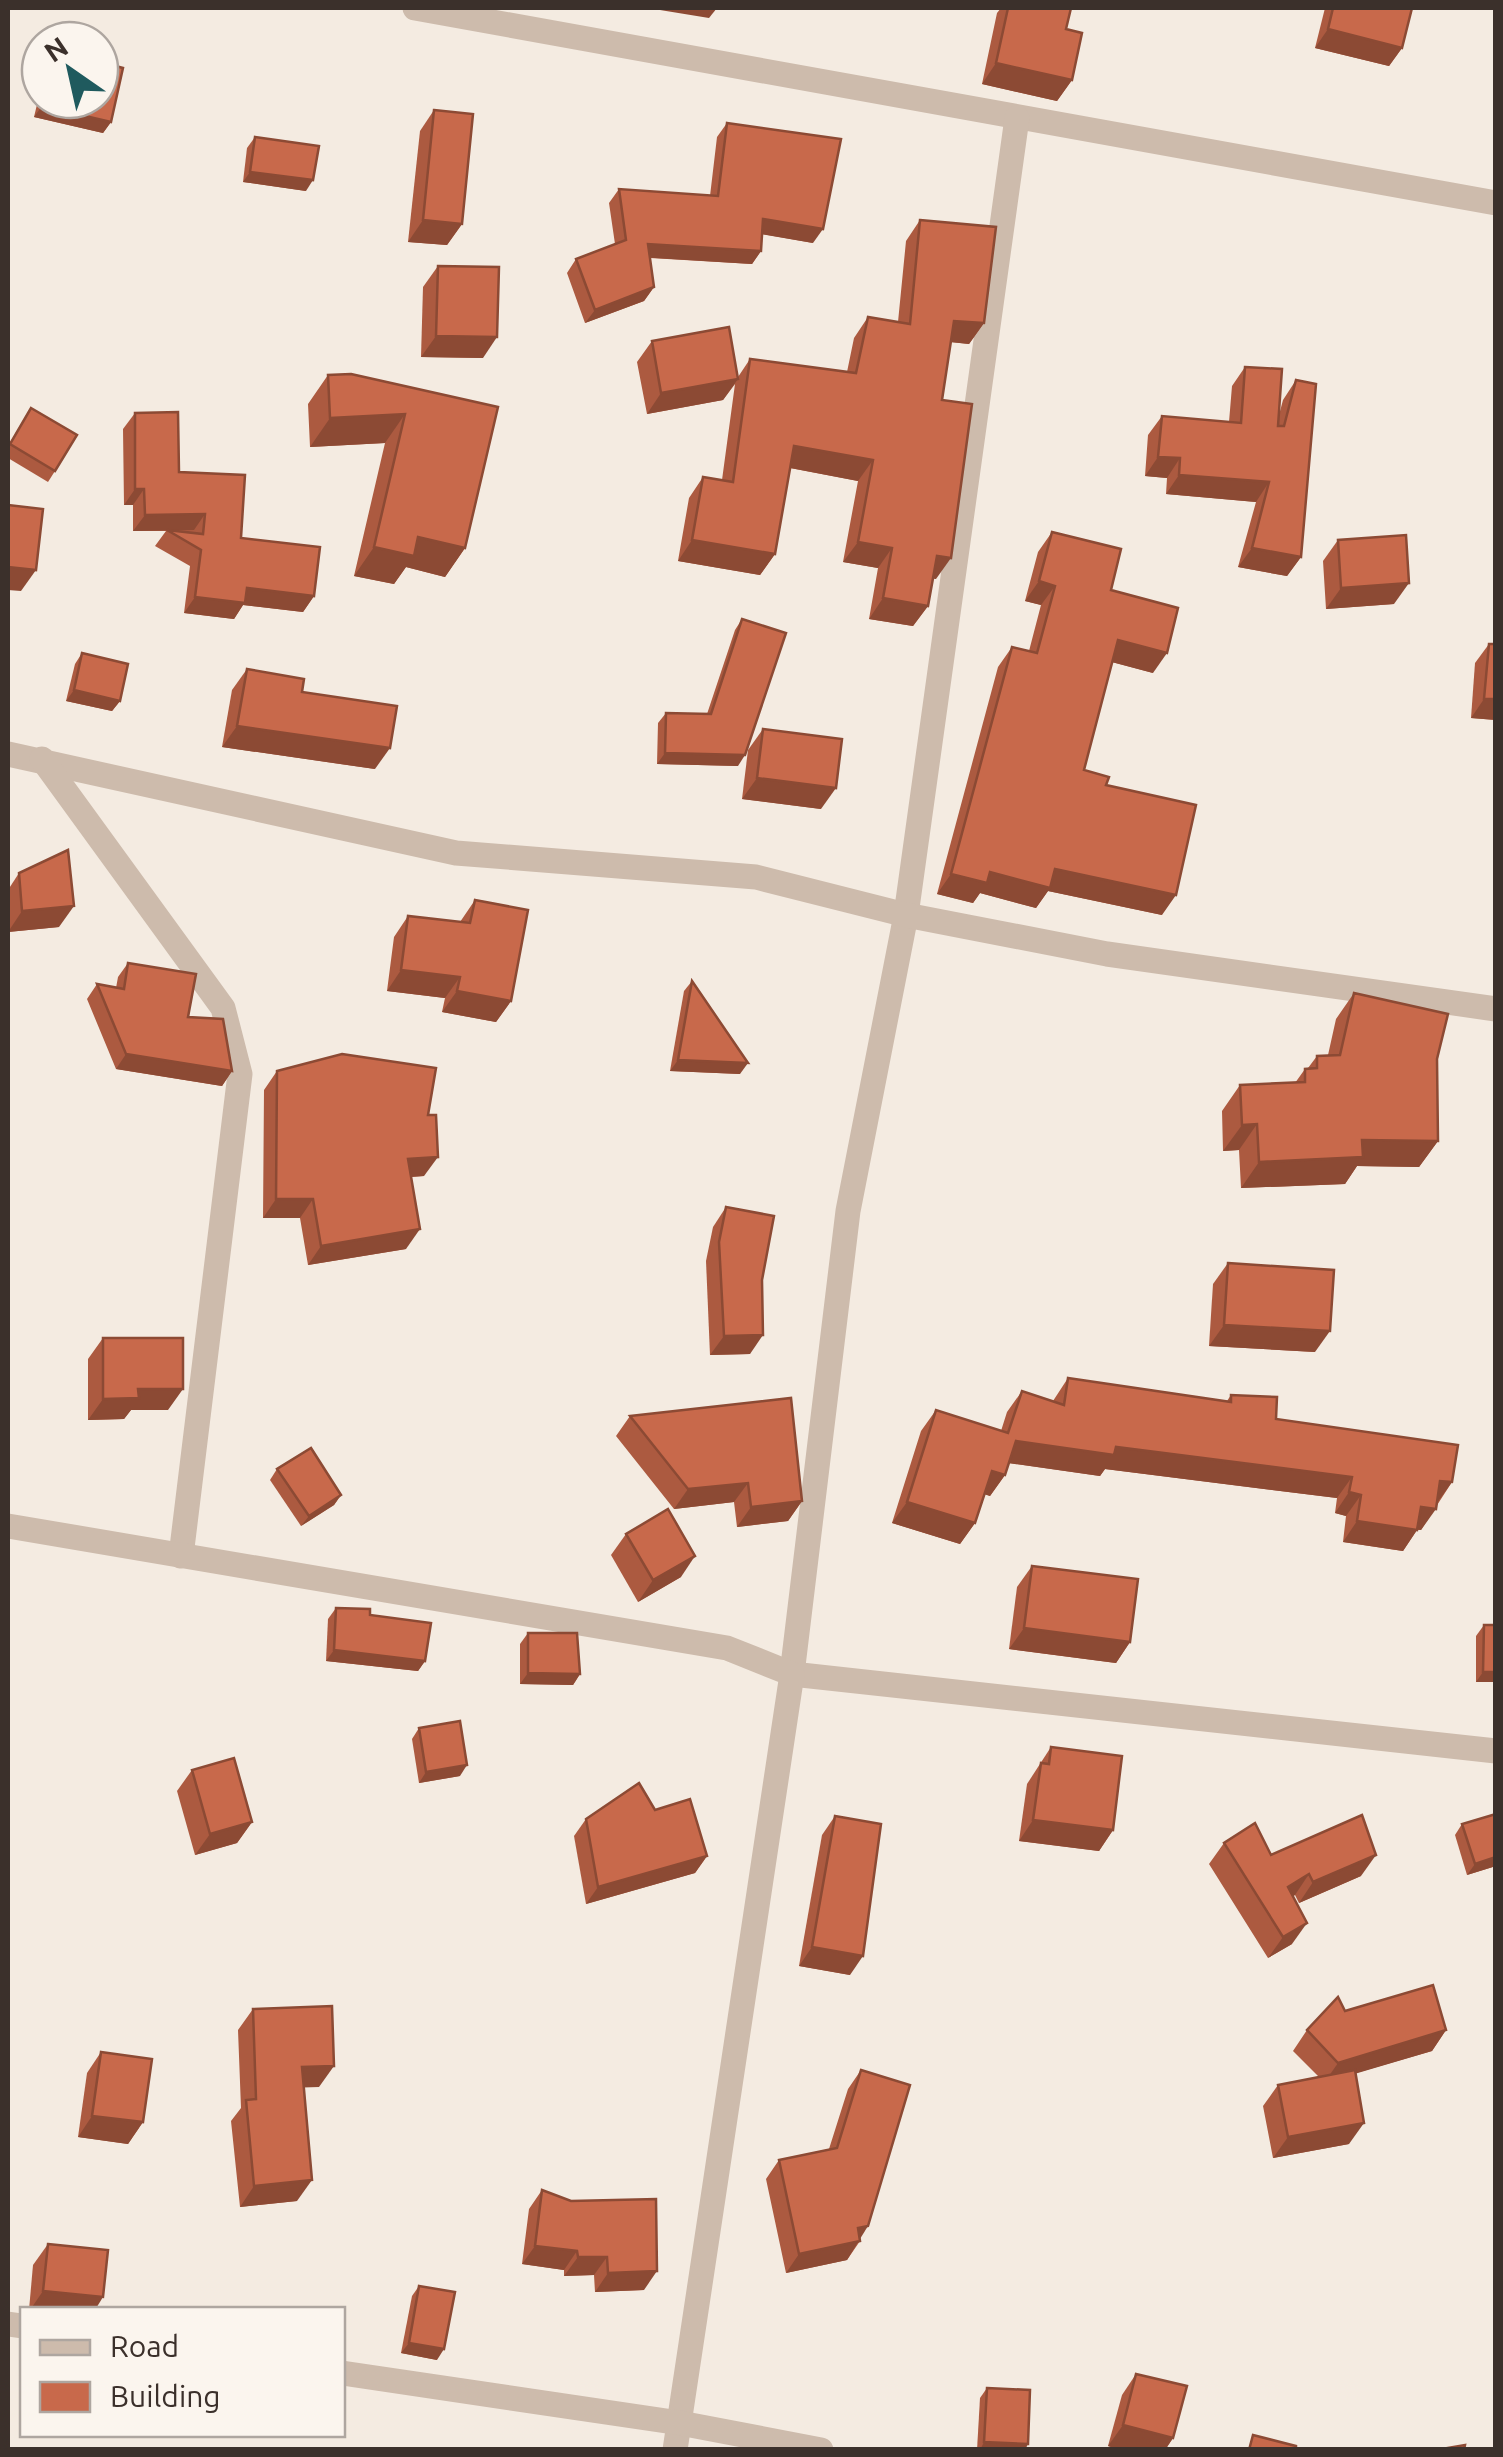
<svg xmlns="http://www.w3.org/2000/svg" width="1503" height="2457" font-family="Ubuntu,sans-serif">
  <rect width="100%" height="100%" fill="#f4ebe1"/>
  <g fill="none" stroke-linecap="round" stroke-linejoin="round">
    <!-- minor -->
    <g stroke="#cdbbac" stroke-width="25">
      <polyline points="415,8 1496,203"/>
      <polyline points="1017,118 906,915 848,1211 792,1674 1496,1751"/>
      <polyline points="8,754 456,853 756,877 906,915 1107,954 1496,1009"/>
      <polyline points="42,759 223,1008 240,1074 181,1556"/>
      <polyline points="8,1526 727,1648 792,1674 675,2450"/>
      <polyline points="8,2324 22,2326"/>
      <polyline points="342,2373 680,2423 821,2450"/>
    </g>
  </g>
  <!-- wall -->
  <g fill="#ac5a40">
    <polygon points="1001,8 1071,8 1066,29 1072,80 1057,101 982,84 997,13"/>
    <polygon points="1325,8 1412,8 1402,48 1389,66 1315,48"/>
    <polygon points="40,92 40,100 100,100 111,122 103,133 34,117"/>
    <polygon points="434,110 462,224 447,245 408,242 420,131"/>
    <polygon points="727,123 813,243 762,234 761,251 752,264 650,258 654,287 644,301 585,323 567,273 576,259 615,244 609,203 619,189 710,196 717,137"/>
    <polygon points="255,137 306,191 243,182 247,148"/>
    <polygon points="920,220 984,323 969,344 951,342 942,400 936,579 932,578 928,606 913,626 869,619 878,568 843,562 858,481 790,468 775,554 760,575 678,561 689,498 703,477 722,480 735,384 723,400 647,414 637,362 652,341 738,377 750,359 847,372 854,338 868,317 898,322 906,241"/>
    <polygon points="438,266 483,358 421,357 423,287"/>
    <polygon points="1245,367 1279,415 1283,400 1296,380 1301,557 1287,576 1238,567 1256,502 1166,494 1167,478 1145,476 1148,435 1162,416 1229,422 1232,386"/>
    <polygon points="328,375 498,407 465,548 445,577 406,567 394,584 354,576 385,443 310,447 308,404"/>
    <polygon points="31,408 55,471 48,482 8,458 8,446"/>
    <polygon points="135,413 179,472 241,538 314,596 303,612 243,605 234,619 184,613 190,566 155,546 166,531 133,531 133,505 124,505 123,429"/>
    <polygon points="1052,532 1111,590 1153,673 1112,662 1084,770 1106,785 1162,915 1048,891 1036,908 980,893 973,903 937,894 998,667 1012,647 1029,651 1041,605 1025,601 1038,552"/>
    <polygon points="1338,540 1394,604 1326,609 1323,561"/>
    <polygon points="742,619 738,766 657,764 658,723 666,713 707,714 735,630"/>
    <polygon points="1489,644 1496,720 1471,718 1475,663"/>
    <polygon points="82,653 120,701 112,711 66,701 75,664"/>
    <polygon points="247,669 302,692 375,769 222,747 232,690"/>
    <polygon points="763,729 821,809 742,799 748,750"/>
    <polygon points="19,873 59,927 8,932 8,890"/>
    <polygon points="475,900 511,1001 496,1022 442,1012 445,998 387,991 394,937 408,916 460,922"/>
    <polygon points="128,963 188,1017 232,1071 222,1086 116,1069 87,999 97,984 116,988 118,977"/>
    <polygon points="692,981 740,1074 670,1071 684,991"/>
    <polygon points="1354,993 1437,1059 1438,1141 1419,1167 1357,1166 1345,1184 1241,1188 1239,1150 1223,1151 1222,1111 1240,1085 1295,1083 1305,1069 1308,1068 1317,1056 1328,1055 1336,1019"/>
    <polygon points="277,1071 428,1115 424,1176 411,1177 406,1249 308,1265 300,1218 263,1218 264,1090"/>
    <polygon points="726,1207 762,1280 750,1354 710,1355 706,1261 713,1227"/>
    <polygon points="1228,1263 1315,1352 1209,1346 1213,1284"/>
    <polygon points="103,1338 168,1410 131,1410 124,1419 88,1420 88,1359"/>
    <polygon points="1068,1378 1227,1401 1231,1395 1276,1419 1452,1482 1421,1530 1417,1530 1403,1551 1343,1542 1346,1516 1335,1513 1337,1498 1105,1469 1100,1476 1009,1463 1005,1475 990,1496 985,1494 975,1523 960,1544 892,1523 921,1431 936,1410 1001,1431 1007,1412 1022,1391 1053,1401"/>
    <polygon points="630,1416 802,1501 788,1521 737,1527 734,1502 674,1509 616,1436"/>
    <polygon points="277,1469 341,1495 334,1505 301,1526 270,1480"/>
    <polygon points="626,1534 681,1577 638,1602 611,1555"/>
    <polygon points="1032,1566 1130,1642 1116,1663 1009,1649 1017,1587"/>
    <polygon points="336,1608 370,1615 425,1661 418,1671 326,1661 328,1619"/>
    <polygon points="1484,1625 1496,1625 1496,1682 1476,1682 1476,1636"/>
    <polygon points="528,1633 580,1674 573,1685 520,1684 520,1644"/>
    <polygon points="419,1728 460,1776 419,1783 412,1739"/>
    <polygon points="1051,1747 1113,1830 1099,1851 1019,1841 1027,1784"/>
    <polygon points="192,1770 252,1822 237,1843 195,1855 177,1791"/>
    <polygon points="655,1810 707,1856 695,1873 586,1904 574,1836 586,1819"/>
    <polygon points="1496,1814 1496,1866 1467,1875 1455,1835 1462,1824"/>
    <polygon points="835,1816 850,1975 799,1966 822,1835"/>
    <polygon points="1224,1843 1271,1855 1361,1876 1299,1903 1295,1895 1293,1896 1292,1944 1268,1958 1209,1864"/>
    <polygon points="253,2009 319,2087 303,2087 297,2201 240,2207 231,2121 241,2108 238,2030"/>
    <polygon points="1345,2011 1446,2030 1432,2051 1356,2073 1349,2144 1273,2158 1263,2106 1278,2085 1319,2077 1293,2051 1307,2030"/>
    <polygon points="101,2052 143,2122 128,2144 78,2137 87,2073"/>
    <polygon points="861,2070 860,2241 847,2260 786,2273 766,2179 779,2160 829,2149 848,2089"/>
    <polygon points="542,2190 644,2290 595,2292 594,2275 564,2276 564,2270 522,2264 529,2209"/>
    <polygon points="48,2244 95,2310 29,2310 33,2265"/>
    <polygon points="419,2286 437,2360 401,2353 412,2296"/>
    <polygon points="1136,2374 1173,2438 1165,2450 1120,2450 1108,2446 1122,2395"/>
    <polygon points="987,2388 1025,2450 977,2450 980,2398"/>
  </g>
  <!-- shaded-wall -->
  <g fill="#8c4a34">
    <polygon points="661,8 717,8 709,18 660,10"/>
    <polygon points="1328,29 1402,48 1389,66 1315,48"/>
    <polygon points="996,63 1072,80 1057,101 982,84"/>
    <polygon points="42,106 111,122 103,133 34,117"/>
    <polygon points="250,172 313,180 306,191 243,182"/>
    <polygon points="763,219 823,229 813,243 754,233"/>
    <polygon points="423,220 462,224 447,245 408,242"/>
    <polygon points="648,244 761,251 752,264 639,257"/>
    <polygon points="654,287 644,301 585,323 595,310"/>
    <polygon points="954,321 984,323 969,344 940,341"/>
    <polygon points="436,336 497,337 483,358 421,357"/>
    <polygon points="738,379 723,400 647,414 661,393"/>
    <polygon points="405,414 385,443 310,447 330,418"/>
    <polygon points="794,446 873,460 858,481 780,466"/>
    <polygon points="1158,457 1180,458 1167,478 1145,476"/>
    <polygon points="1179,475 1269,482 1256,502 1166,494"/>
    <polygon points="135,489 144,489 133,505 124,505"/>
    <polygon points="205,514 194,530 133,531 145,515"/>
    <polygon points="418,537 465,548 445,577 406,567 394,584 354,576 374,547"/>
    <polygon points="692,540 775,554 760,575 678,561"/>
    <polygon points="858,542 892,548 878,568 843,562"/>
    <polygon points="1252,548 1301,557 1287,576 1238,567"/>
    <polygon points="937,556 951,558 936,579 922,576"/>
    <polygon points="8,567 36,570 21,591 8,590"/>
    <polygon points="1039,581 1055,586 1041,605 1025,601"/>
    <polygon points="1409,583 1394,604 1326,609 1341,588"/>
    <polygon points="247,588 314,596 303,612 243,605 234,619 184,613 195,597"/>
    <polygon points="883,598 928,606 913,626 869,619"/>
    <polygon points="1118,640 1167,653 1153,673 1104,660"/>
    <polygon points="74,690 120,701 112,711 66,701"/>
    <polygon points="1484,699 1496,699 1496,720 1471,718"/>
    <polygon points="237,726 390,748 375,769 222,747"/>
    <polygon points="665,753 745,755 738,766 657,764"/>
    <polygon points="757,778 836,788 821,809 742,799"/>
    <polygon points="1055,869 1176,895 1162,915 1048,891 1036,908 980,893 973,903 937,894 951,874"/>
    <polygon points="74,906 59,927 8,932 22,911"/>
    <polygon points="401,970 460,977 445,998 387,991"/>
    <polygon points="457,991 511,1001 496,1022 442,1012"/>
    <polygon points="126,1054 232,1071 222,1086 116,1069"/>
    <polygon points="678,1060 748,1063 740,1074 670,1071"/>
    <polygon points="1257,1124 1239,1150 1223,1151 1242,1125"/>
    <polygon points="1362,1140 1438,1141 1419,1167 1357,1166 1345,1184 1241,1188 1259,1162"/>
    <polygon points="438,1157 424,1176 394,1178 408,1159"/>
    <polygon points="276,1199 313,1199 300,1218 263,1218"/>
    <polygon points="420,1229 406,1249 308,1265 321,1246"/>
    <polygon points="1224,1325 1330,1331 1315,1352 1209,1346"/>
    <polygon points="763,1335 750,1354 710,1355 724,1336"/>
    <polygon points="138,1389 183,1389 168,1410 131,1410 124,1419 88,1420 103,1399"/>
    <polygon points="1016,1441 1116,1447 1352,1477 1337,1498 1105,1469 1100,1476 1001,1462"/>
    <polygon points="992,1471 1005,1475 990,1496 977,1492"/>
    <polygon points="1440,1481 1452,1482 1437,1503"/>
    <polygon points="748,1483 734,1502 674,1509 688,1489"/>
    <polygon points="1349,1492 1361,1495 1346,1516 1335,1513"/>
    <polygon points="341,1495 334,1505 301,1526 309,1516"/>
    <polygon points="802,1501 788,1521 737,1527 751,1507"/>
    <polygon points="907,1502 975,1523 960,1544 892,1523"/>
    <polygon points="1421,1507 1436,1509 1421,1530 1406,1528"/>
    <polygon points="1357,1521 1417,1530 1403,1551 1343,1542"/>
    <polygon points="695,1556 681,1577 638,1602 653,1580"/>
    <polygon points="1024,1628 1130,1642 1116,1663 1009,1649"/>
    <polygon points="334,1650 425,1661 418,1671 326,1661"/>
    <polygon points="1483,1672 1496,1672 1496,1682 1476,1682"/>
    <polygon points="528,1673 580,1674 573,1685 520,1684"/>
    <polygon points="467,1765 460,1776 419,1783 426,1772"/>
    <polygon points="1033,1820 1113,1830 1099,1851 1019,1841"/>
    <polygon points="252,1822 237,1843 195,1855 210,1834"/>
    <polygon points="1376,1855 1361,1876 1299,1903 1313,1882"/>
    <polygon points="707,1856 695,1873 586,1904 598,1887"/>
    <polygon points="1496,1857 1496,1866 1467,1875 1475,1864"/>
    <polygon points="1309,1874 1295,1895 1273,1908 1288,1887"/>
    <polygon points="1307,1923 1292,1944 1268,1958 1283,1937"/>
    <polygon points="812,1947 863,1956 850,1975 799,1966"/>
    <polygon points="1446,2030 1432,2051 1324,2083 1338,2063"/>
    <polygon points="334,2066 319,2087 287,2088 302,2067"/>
    <polygon points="92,2116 143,2122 128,2144 78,2137"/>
    <polygon points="1364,2123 1349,2144 1273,2158 1288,2137"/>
    <polygon points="312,2180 297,2201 240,2207 254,2186"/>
    <polygon points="868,2226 847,2260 786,2273 799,2254 858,2228"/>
    <polygon points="535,2246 577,2251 564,2270 522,2264"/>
    <polygon points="578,2257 607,2257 594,2275 564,2276"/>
    <polygon points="657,2271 644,2290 595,2292 608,2273"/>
    <polygon points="43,2291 103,2297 95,2310 30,2310"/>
    <polygon points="409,2343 444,2349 437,2360 401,2353"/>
    <polygon points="1123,2425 1173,2438 1165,2450 1120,2450 1108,2446"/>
    <polygon points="984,2442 1028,2444 1025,2450 980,2450"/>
  </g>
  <!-- building -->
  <g fill="#c8694b" stroke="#8c4a34" stroke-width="2.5">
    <polygon points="1008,8 1071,8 1066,29 1082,33 1072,80 996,63"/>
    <polygon points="1333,8 1412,8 1402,48 1328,29"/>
    <polygon points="100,62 123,68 111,122 42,106 43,100 100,100"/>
    <polygon points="434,110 473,114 462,224 423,220"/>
    <polygon points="727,123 841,139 823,229 763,219 761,251 648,244 654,287 595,310 576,259 626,240 619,189 718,196"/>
    <polygon points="255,137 319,146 313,180 250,172"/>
    <polygon points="920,220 996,227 984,323 954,321 942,400 972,404 951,558 937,556 928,606 883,598 892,548 858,542 873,460 794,446 775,554 692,540 703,477 733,482 750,359 856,373 868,317 910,324"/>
    <polygon points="438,266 499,267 497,337 436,336"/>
    <polygon points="729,327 738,379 661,393 652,341"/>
    <polygon points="1245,367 1282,369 1278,426 1284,426 1296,380 1316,384 1301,557 1252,548 1269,482 1179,475 1180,458 1158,457 1162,416 1241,423"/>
    <polygon points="351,374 498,407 465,548 418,537 414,556 374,547 405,414 330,418 328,375"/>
    <polygon points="31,408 77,435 55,471 10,444"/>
    <polygon points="178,412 179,472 245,475 241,538 320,547 314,596 247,588 245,603 195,597 201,550 167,530 203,534 205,514 145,515 144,489 135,489 135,413"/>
    <polygon points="8,505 43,509 36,570 8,567"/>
    <polygon points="1052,532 1121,549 1111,590 1178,608 1167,653 1118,640 1084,770 1109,777 1106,785 1196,805 1176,895 1055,869 1050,888 990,872 987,883 951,874 1012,647 1037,653 1055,586 1039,581"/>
    <polygon points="1406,535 1409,583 1341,588 1338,540"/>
    <polygon points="742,619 786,633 745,755 665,753 666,713 711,714"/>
    <polygon points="1489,644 1496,644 1496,699 1484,699"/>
    <polygon points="82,653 128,664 120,701 74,690"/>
    <polygon points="247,669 304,679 302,692 397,706 390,748 237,726"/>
    <polygon points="763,729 842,739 836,788 757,778"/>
    <polygon points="68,850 74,906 22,911 19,873"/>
    <polygon points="475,900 528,910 511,1001 457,991 460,977 401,970 408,916 470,923"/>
    <polygon points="128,963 196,974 188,1017 223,1019 232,1071 126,1054 97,984 124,989"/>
    <polygon points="692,981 748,1063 678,1060"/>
    <polygon points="1354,993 1448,1014 1437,1059 1438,1141 1362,1140 1363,1157 1259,1162 1257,1124 1242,1125 1240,1085 1305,1082 1305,1069 1317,1068 1317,1056 1340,1055"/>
    <polygon points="342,1054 436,1068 428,1115 436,1115 438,1157 408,1159 420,1229 321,1246 313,1199 276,1199 277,1071"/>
    <polygon points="726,1207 774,1216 762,1280 763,1335 724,1336 719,1242"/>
    <polygon points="1228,1263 1334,1270 1330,1331 1224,1325"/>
    <polygon points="103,1338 183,1338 183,1389 138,1389 139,1398 103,1399"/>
    <polygon points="1068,1378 1231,1402 1231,1395 1277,1397 1276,1419 1458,1445 1452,1482 1440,1481 1436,1509 1421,1507 1417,1530 1357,1521 1361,1495 1349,1492 1352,1477 1116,1447 1114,1455 1016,1441 1005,1475 992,1471 975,1523 907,1502 936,1410 1008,1433 1022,1391 1064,1405"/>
    <polygon points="791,1398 802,1501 751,1507 748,1483 688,1489 630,1416"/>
    <polygon points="311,1448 341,1495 309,1516 277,1469"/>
    <polygon points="668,1509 695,1556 653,1580 626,1534"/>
    <polygon points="1032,1566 1138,1579 1130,1642 1024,1628"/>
    <polygon points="336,1608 370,1609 370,1615 431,1623 425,1661 334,1650"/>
    <polygon points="1484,1625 1496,1625 1496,1672 1483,1672"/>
    <polygon points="528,1633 577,1633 580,1674 528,1673"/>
    <polygon points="460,1721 467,1765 426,1772 419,1728"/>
    <polygon points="1051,1747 1122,1756 1113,1830 1033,1820 1041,1763 1049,1764"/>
    <polygon points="234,1758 252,1822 210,1834 192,1770"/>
    <polygon points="639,1783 655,1810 690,1799 707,1856 598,1887 586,1819"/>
    <polygon points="1496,1814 1496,1857 1475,1864 1462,1824"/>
    <polygon points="1362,1815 1376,1855 1313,1882 1309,1874 1288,1887 1307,1923 1283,1937 1224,1843 1255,1823 1271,1855"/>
    <polygon points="835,1816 881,1824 863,1956 812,1947"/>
    <polygon points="1433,1985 1446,2030 1338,2063 1307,2030 1338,1997 1345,2011"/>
    <polygon points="332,2006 334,2066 302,2067 312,2180 254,2186 246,2100 256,2099 253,2009"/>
    <polygon points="101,2052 152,2059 143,2122 92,2116"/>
    <polygon points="861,2070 910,2085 868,2226 858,2228 860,2241 799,2254 779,2160 837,2148"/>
    <polygon points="1355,2070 1364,2123 1288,2137 1278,2085"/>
    <polygon points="542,2190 571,2201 656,2199 657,2271 608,2273 607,2257 578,2257 577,2251 535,2246"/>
    <polygon points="48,2244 108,2250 103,2297 43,2291"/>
    <polygon points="419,2286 455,2292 444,2349 409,2343"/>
    <polygon points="1136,2374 1187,2386 1173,2438 1123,2425"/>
    <polygon points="987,2388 1030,2390 1028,2444 984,2442"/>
    <polygon points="1253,2435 1296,2446 1296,2450 1249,2450"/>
    <polygon points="1465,2445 1464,2450 1436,2450"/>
  </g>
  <!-- border -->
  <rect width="1503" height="2457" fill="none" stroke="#3b302b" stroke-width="20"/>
  <!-- legend -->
  <rect x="20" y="2307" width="325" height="130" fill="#fbf5ee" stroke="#aea6a0" stroke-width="2.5"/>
  <rect x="40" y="2340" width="50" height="15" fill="#cdbbac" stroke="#aea6a0" stroke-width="2.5"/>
  <text x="110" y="2357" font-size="30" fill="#3b302b">Road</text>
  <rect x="40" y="2382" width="50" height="30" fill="#c8694b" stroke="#aea6a0" stroke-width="2.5"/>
  <text x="110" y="2407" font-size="30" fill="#3b302b">Building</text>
  <!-- north arrow -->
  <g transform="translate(70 70) rotate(326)"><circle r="48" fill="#fbf5ee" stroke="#aea6a0" stroke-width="2.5"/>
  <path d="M0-8L18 38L0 25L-18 38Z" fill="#1f5a5e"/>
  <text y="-15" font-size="28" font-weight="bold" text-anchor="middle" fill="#3b302b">N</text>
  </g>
</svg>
